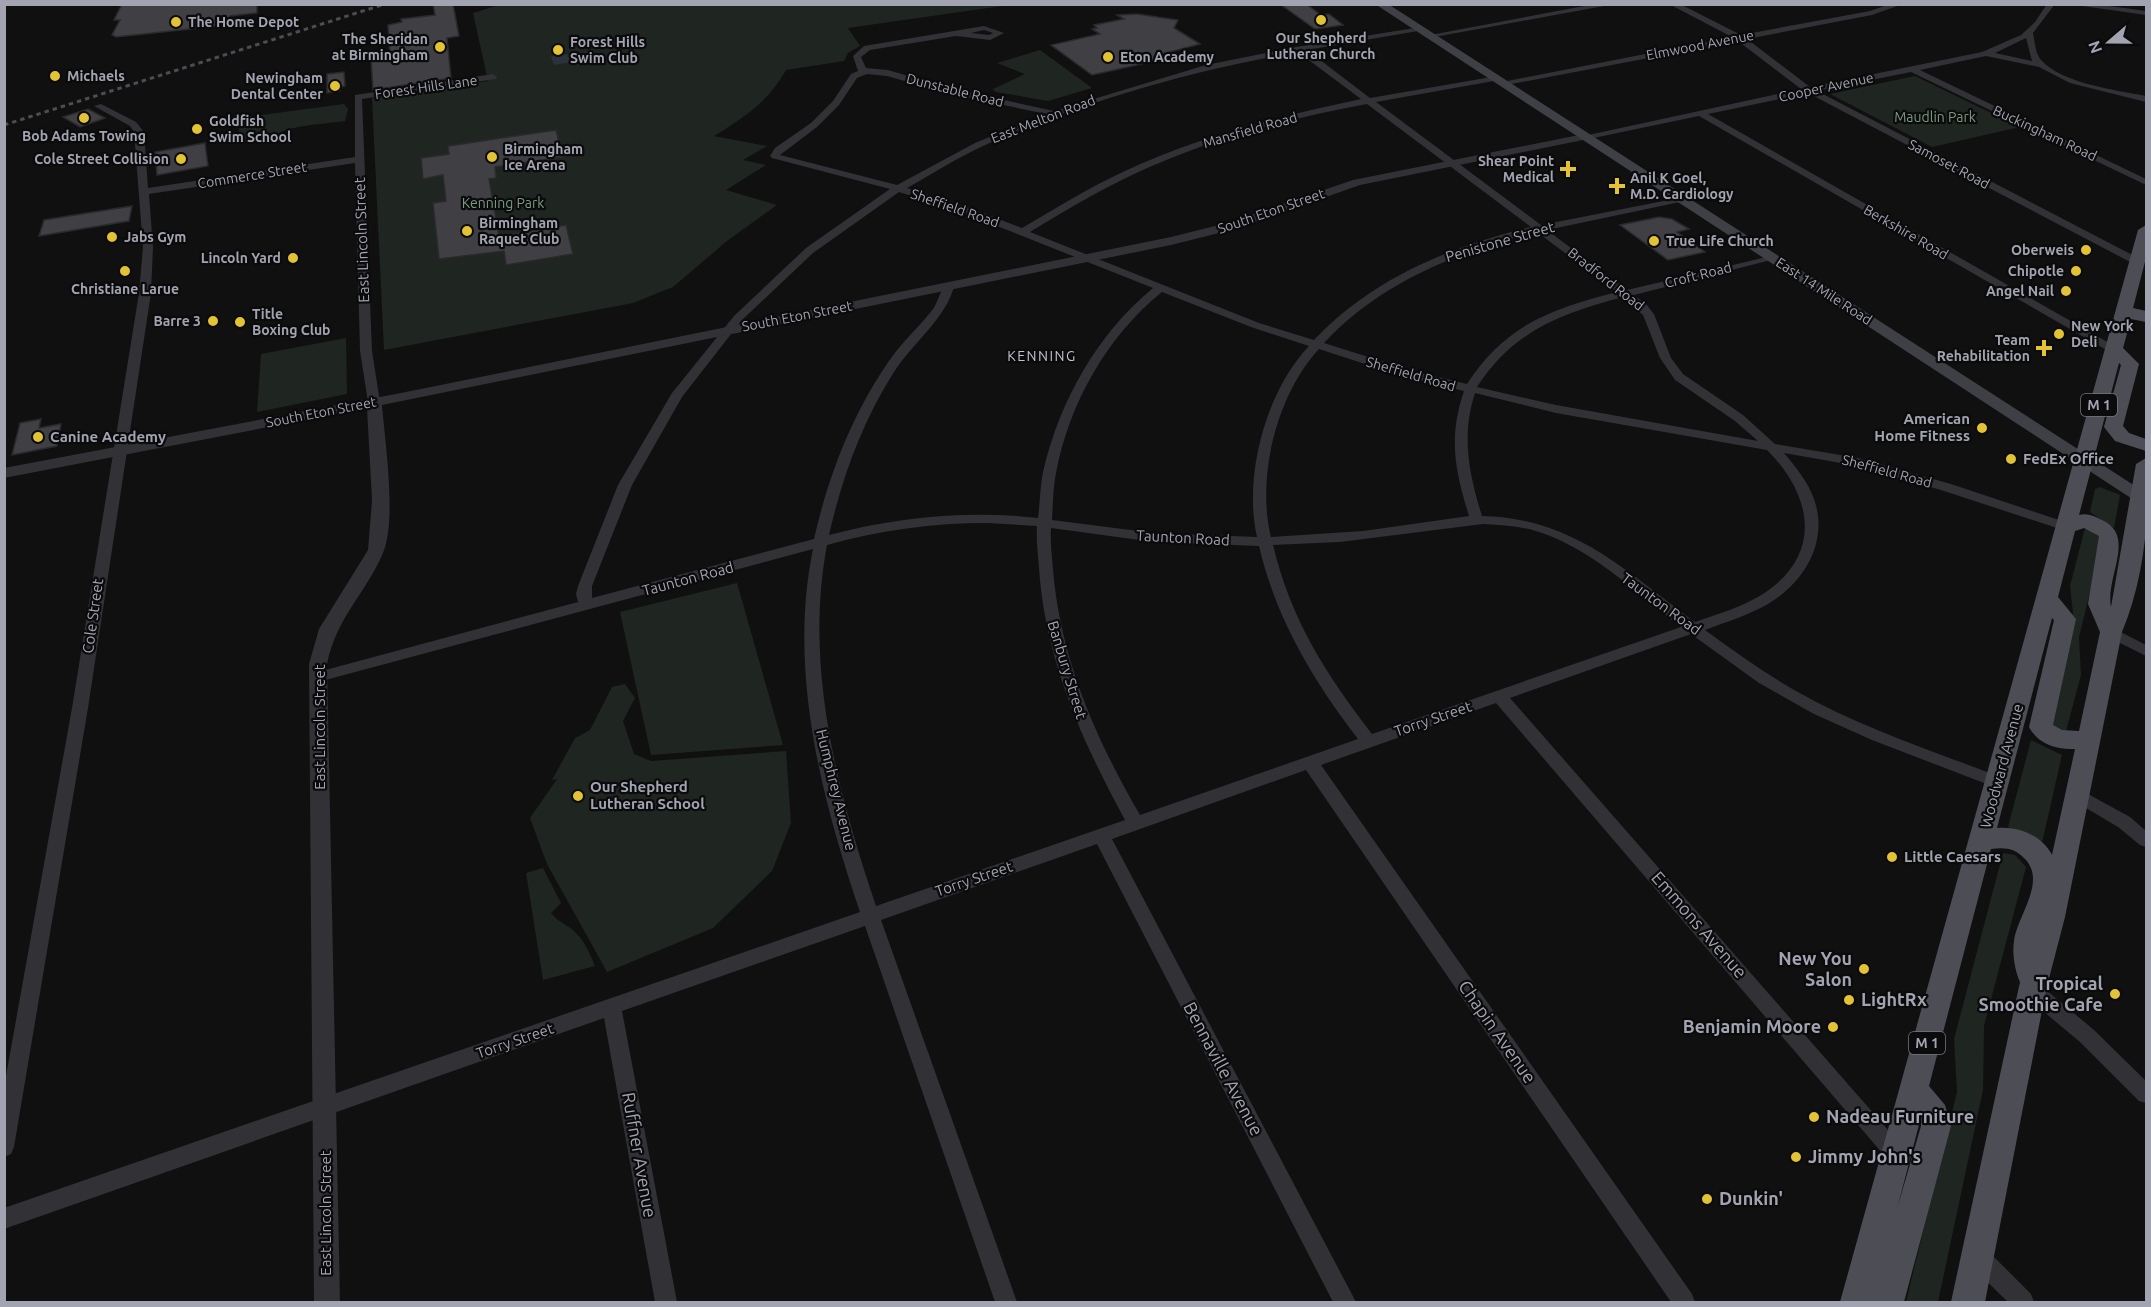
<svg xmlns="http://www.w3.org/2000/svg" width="2151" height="1307" font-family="Ubuntu,sans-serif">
  <rect width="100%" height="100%" fill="#101011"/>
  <!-- green -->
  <g fill="#1f2520">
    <path d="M499,5h510l-161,23 12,18 -12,7 -4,8 -58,9c-19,33 -40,46 -72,66l53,10 -24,14 23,5 -40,25 51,15 -50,36 -54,46 -40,16 -249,47 -12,-252 116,-17 -15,-68z"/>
    <polygon points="1040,50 1092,88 1048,101 996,92 993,89 1025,74 997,63"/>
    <polygon points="1915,76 2020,127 1932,147 1830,94"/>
    <path d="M344,104l4,5 -3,12c-25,4 -60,3 -78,20l-24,1 -5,-6 2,-12 6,-7z"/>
    <polygon points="346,338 347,394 257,412 261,354"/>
    <polygon points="2100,487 2120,495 2114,528 2090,512 2095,489"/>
    <polygon points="2085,528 2099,531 2102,544 2079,637 2081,675 2066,731 2054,729 2048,718 2073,613 2070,586"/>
    <polygon points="737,583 783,745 651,755 620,612"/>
    <polygon points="625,684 635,698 623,721 634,754 651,761 786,751 791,823 772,871 713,928 607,972 547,864 530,818 557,779 552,780 575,738 590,730 612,687"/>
    <polygon points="2031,740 2062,755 2042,843 2008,827"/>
    <polygon points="2003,853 2015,855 2026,867 1984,1026 1983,1090 1938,1302 1906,1302 1957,1092 1954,1039"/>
    <path d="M543,868l18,35 -10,10c7,9 14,10 22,17 12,11 16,22 22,36l-52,14 -17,-107z"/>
  </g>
  <!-- water -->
  <polygon fill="#2c323a" points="588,52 592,63 573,65 572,62 554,65 551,56"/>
  <!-- building -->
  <g fill="#3f3f44" stroke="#2a2a2d" stroke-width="1.5">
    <polygon points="122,4 257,4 257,13 230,16 227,25 116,37 112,35 120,20 114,20"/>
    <polygon points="433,4 453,4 459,36 447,38 451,78 373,90 371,58 390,56 388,25 402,22 401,19 435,15"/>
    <polygon points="1280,4 1306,4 1321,15 1329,14 1343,25 1315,29"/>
    <polygon points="1137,14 1178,20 1174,28 1200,44 1162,54 1169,58 1092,75 1051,45 1100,34 1092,29 1097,28 1094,25 1124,19 1117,15"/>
    <polygon points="344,72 345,86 340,87 340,91 327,93 327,74"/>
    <polygon points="88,109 105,118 80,127 63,117"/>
    <polygon points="556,130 563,157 495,167 496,178 489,179 499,236 566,225 573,254 506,265 504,251 439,259 433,203 446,201 443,175 423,179 421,158 449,154 448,146"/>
    <polygon points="205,143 208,166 157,175 155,152"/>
    <polygon points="132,206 129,221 39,236 44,220"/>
    <polygon points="1659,217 1672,219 1689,229 1677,232 1705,252 1668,260 1620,225"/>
    <polygon points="41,419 39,428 61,424 57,446 12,455 20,423"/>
  </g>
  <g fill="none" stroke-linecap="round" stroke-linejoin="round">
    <!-- minor -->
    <g fill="#313136" fill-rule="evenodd">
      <polygon points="1595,4 1615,4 1429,38 1425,36"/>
      <path d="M1669,4h11l61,31 129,-24 20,-7h13l-31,11 -125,24 63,48 172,-35 39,-17 14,-13 12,-18h8l-22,29c2,9 2,20 8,27 22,24 75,30 105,36v6l-76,-19 -31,-16 -53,-11 -66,14 226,109v6l-235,-113 -94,19 325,169v4h-8l-326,-171 -100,21 410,234v4h-8l-411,-236 -115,24 -5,-3 222,-48 -63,-48 -237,45 -4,-3 235,-46zM2026,38l6,23 -37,-8z"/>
      <polygon points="2068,4 2095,4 2146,11 2146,15"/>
      <path d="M984,26l20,7 -14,7 -34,-4 -86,14 -9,7 5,11 22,2 61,18 105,23 152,-46 90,-18 125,-20 1,2 -4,2 -111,19 63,48 127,-22v4l-3,1 -118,21 165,123 143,-28 1,2 -5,3 -133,28 80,60 148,-35v4l-141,36 12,9 8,10 17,44 12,16 60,41 32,29 83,14 93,26 120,40 2,3 -2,3 -5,1 -125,-41 -89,-25 -68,-12c12,14 24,29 30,46 15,42 -9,83 -46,105 -19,11 -42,18 -63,26 29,21 59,43 91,61 65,37 137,60 207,87l2,4 -2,4 -6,2 -125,-48 -58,-26 -55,-31 -68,-49 -181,64 393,449 3,7 -3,7 -7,3 -7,-3 -393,-458 -175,62 371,529 3,8h-24l-365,-532 -194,69 244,463h-23l-236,-458 -216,76 136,382h-22l-130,-376 -243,85 55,291h-22l-51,-284 -600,211v-21l856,-296c-39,-115 -72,-242 -47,-363l-495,133 -8,-5 8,-5 260,-70 -2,-8 2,-8 40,-101 54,-92 62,-77 72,-68 84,-59 -118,-31 -2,-2 5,-8 36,-25 22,-22 18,-27 7,-3 -5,-15 11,-10zM984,30l9,3 -4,2 -18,-2zM1298,52l63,47c-80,17 -161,37 -236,72 -35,16 -69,37 -103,57l-52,-20 -63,-20c25,-14 50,-30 76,-42 101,-45 207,-75 315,-94zM867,74l20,2 60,17 99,21 -71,29 -78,42 -117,-30 37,-28 22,-22 18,-27zM1367,104l164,123c-82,20 -158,51 -217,113l-55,-17 -229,-91c33,-20 66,-40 100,-56 75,-36 156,-57 237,-72zM899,192l63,20 191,76c-56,46 -94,114 -110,184 -3,15 -3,31 -5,46 -70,-8 -141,-1 -209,17 13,-57 33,-113 65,-163 17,-27 53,-55 60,-86l-5,-3c-8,2 -10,18 -16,26 -12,16 -27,29 -39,45 -40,55 -65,119 -80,185l-222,59v-12l40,-101 50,-88 60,-77 71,-67zM1537,232l80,60c-66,17 -112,33 -150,92l-54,-13 -89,-28c57,-61 133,-91 213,-111zM1162,292l89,35 58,19c-43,45 -66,130 -52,191l-103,-4 -102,-13c1,-16 1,-32 4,-47 13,-69 51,-137 106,-181zM1623,297l20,18 17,43 15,22 60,41 23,20 -202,-36 -79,-18c36,-56 85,-74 146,-90zM1319,349l86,28 59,14c-16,47 -9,79 5,125l-106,15 -92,6c-15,-60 6,-143 48,-188zM1475,393l81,20 211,37c46,46 56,105 -4,144 -21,13 -45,20 -68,28 -70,-51 -121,-104 -213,-106 -13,-42 -21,-80 -7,-123zM988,523l49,3c-1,14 1,28 2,42 6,91 43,173 86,252l-249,86c-39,-116 -72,-239 -49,-361 53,-15 106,-22 161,-22zM1483,524c16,1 31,2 46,5 58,15 106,63 152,98l-309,107c-46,-60 -81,-114 -99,-189l67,-3zM1051,528l103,14 105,4c17,73 54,134 99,193l-218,76c-44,-76 -80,-157 -87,-246 -1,-13 -3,-27 -2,-41z"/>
      <polygon points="493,74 497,77 496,79 362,99 372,351 380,402 378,405 370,405 368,402 360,351 355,163 149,194 153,247 151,293 88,708 14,1147 11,1154 4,1157 4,1087 72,708 139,293 143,247 134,132 130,126 94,106 101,104 136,122 144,132 148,188 355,157 355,95"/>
      <polygon points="2111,627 2146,645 2146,656 2106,636 2104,632"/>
      <polygon points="2077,788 2130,817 2146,831 2146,847 2140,845 2118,827 2071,799 2069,794 2071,789"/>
      <polygon points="2032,982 2039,984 2094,1030 2146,1081 2146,1103 2139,1101 2080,1042 2025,996 2023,990 2025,984"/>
      <polygon points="1978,1246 1986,1249 2031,1294 2034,1302 2008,1302 1970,1265 1967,1257 1970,1249"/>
    </g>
    <!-- tertiary -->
    <path fill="#313136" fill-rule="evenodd" d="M1584,134l4,1v4l-228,46 -125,44 -64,16 -789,160c3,37 15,115 1,148 -18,42 -46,63 -56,111l13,638h-26l-5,-638 10,-35 49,-79 4,-50 -5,-92 -363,70v-10l397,-75 770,-156 56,-14 126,-43z"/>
    <!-- secondary -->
    <polygon fill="#3f4046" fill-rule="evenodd" points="1375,4 1388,4 2146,493 2146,505 2140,504"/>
    <!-- primary -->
    <path fill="#4d4e55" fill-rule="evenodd" d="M2146,225v33l-13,50 13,3v11l-15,-3 -8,29 16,16 -16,62 6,7 17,6v12l-31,-10 -11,-14 17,-62 -2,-2 -40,152c9,-2 15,1 23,5 35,16 3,57 9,87l25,-143 10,-6c5,55 -2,122 -24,174l-57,285 -19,73 -61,312h-34l69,-320c-5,-11 -8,-28 -6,-41 3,-25 33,-59 11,-82 -10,-11 -20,-12 -34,-10l-62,237 16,19 6,21 -47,176h-64l298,-1072zM2084,528l15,8 -11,68 12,28 -21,99 -17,-1 -9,-5 23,-106 -18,-22 17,-66zM2052,618l2,2 -25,107c9,17 27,23 46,22l-23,106c-10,-20 -34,-29 -55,-27zM1920,1121l1,5 -24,83z"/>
    <!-- rail -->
    <polyline stroke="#4c4d53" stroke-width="3" stroke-dasharray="4.5 4" stroke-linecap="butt" points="4,125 385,4"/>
  </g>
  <!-- markers -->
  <g fill="#e3c235" stroke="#0b0b0c" stroke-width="2">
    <circle cx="1321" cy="20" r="6"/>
    <circle cx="176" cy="22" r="6"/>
    <circle cx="440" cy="47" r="6"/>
    <circle cx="558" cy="50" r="6"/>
    <circle cx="1108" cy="57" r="6"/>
    <circle cx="55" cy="76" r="6"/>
    <circle cx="335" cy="86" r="6"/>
    <circle cx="84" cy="118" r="6"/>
    <circle cx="197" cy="129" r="6"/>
    <circle cx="492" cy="157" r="6"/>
    <circle cx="181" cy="159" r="6"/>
    <path d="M1565 160h6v6h6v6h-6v6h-6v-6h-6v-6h6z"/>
    <path d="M1614 177h6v6h6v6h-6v6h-6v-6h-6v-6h6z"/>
    <circle cx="467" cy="231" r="6"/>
    <circle cx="112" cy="237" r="6"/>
    <circle cx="1654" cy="241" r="6"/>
    <circle cx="2086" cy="250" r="6"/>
    <circle cx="293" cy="258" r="6"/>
    <circle cx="125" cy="271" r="6"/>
    <circle cx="2076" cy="271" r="6"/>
    <circle cx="2066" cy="291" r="6"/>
    <circle cx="213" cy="321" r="6"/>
    <circle cx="240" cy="322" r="6"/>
    <circle cx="2059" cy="334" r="6"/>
    <path d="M2041 339h6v6h6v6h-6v6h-6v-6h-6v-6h6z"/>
    <circle cx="1982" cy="428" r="6"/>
    <circle cx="38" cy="437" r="6"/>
    <circle cx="2011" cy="459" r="6"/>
    <circle cx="578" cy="796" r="6"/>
    <circle cx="1892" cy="857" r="6"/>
    <circle cx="1864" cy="969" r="6"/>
    <circle cx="2115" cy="994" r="6"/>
    <circle cx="1849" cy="1000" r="6"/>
    <circle cx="1833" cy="1027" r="6"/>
    <circle cx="1814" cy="1117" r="6"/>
    <circle cx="1796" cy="1157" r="6"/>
    <circle cx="1707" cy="1199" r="6"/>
  </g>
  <g text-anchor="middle" stroke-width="4.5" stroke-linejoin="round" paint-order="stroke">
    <!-- far-poi labels -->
    <g font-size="14" font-weight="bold" fill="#a2a4b1" stroke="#0b0b0c" text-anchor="start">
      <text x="188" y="27">The Home Depot</text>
      <text x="1321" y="43" text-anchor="middle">Our Shepherd<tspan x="1321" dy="16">Lutheran Church</tspan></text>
      <text x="428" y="44" text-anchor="end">The Sheridan<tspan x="428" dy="16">at Birmingham</tspan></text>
      <text x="570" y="47">Forest Hills<tspan x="570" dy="16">Swim Club</tspan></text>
      <text x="1120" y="62">Eton Academy</text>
      <text x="67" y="81">Michaels</text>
      <text x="323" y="83" text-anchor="end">Newingham<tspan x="323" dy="16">Dental Center</tspan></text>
      <text x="209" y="126">Goldfish<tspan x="209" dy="16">Swim School</tspan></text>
      <text x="84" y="141" text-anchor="middle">Bob Adams Towing</text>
      <text x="504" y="154">Birmingham<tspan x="504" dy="16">Ice Arena</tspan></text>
      <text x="169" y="164" text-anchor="end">Cole Street Collision</text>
      <text x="1554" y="166" text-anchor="end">Shear Point<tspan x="1554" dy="16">Medical</tspan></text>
      <text x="1630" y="183">Anil K Goel,<tspan x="1630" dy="16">M.D. Cardiology</tspan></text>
      <text x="479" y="228">Birmingham<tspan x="479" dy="16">Raquet Club</tspan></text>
      <text x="124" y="242">Jabs Gym</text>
      <text x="1666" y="246">True Life Church</text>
      <text x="2074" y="255" text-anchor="end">Oberweis</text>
      <text x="281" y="263" text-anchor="end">Lincoln Yard</text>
      <text x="2064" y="276" text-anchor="end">Chipotle</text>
      <text x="125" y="294" text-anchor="middle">Christiane Larue</text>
      <text x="2054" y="296" text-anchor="end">Angel Nail</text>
      <text x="252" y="319">Title<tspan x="252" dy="16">Boxing Club</tspan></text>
      <text x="201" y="326" text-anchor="end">Barre 3</text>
      <text x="2071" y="331">New York<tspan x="2071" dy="16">Deli</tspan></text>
      <text x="2030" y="345" text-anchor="end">Team<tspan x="2030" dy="16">Rehabilitation</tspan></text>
    </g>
    <!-- far-street labels -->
    <g font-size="14" fill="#a2a4b1" stroke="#0b0b0c">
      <text transform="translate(1700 45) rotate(-11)" y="5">Elmwood Avenue</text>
      <text transform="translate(426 87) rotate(-8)" y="5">Forest Hills Lane</text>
      <text transform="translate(1826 87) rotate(-12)" y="5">Cooper Avenue</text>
      <text transform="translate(955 90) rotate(14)" y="5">Dunstable Road</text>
      <text transform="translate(1043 119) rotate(-21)" y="5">East Melton Road</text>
      <text transform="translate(1250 130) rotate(-16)" y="5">Mansfield Road</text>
      <text transform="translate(2045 133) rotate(25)" y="5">Buckingham Road</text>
      <text transform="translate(1949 164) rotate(28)" y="5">Samoset Road</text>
      <text transform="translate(252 175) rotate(-9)" y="5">Commerce Street</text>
      <text transform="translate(955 208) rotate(19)" y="5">Sheffield Road</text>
      <text transform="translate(1271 211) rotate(-19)" y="5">South Eton Street</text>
      <text transform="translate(1906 232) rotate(30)" y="5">Berkshire Road</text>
      <text transform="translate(1698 275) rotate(-14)" y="5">Croft Road</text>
      <text transform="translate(1606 279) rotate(38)" y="5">Bradford Road</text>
      <text transform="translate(1824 291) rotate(33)" y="5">East 14 Mile Road</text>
      <text transform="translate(797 316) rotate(-11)" y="5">South Eton Street</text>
      <text transform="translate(1411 374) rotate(16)" y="5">Sheffield Road</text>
      <text transform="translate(321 412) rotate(-11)" y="5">South Eton Street</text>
      <text transform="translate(1887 471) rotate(15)" y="5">Sheffield Road</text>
    </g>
    <!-- far-park labels -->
    <g font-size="14" fill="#7a9b81" stroke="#0b0b0c">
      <text x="1935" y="122">Maudlin Park</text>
      <text x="503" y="208">Kenning Park</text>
    </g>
    <!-- far-neighbourhood labels -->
    <g font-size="14" letter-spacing="1.5" fill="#c3c4cd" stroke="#0b0b0c">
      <text x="1042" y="361">KENNING</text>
    </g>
    <!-- shield labels -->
    <g fill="#0b0b0c" stroke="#757680" stroke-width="1.5">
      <rect x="2081" y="394" width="36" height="22" rx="4.5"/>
      <rect x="1909" y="1032" width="36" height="22" rx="4.5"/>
    </g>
    <g font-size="14" font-weight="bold" fill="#a2a4b1">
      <text x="2099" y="410">M 1</text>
      <text x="1927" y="1048">M 1</text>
    </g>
    <!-- street labels -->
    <g font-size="15" fill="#a2a4b1" stroke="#0b0b0c">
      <text transform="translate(362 240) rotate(-92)" y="5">East Lincoln Street</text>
      <text transform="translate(1500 242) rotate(-16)" y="5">Penistone Street</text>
      <text transform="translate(1183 538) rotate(3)" y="5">Taunton Road</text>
      <text transform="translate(688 579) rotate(-15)" y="5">Taunton Road</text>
      <text transform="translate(1661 604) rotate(36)" y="5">Taunton Road</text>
      <text transform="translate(93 616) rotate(-82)" y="5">Cole Street</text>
      <text transform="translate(1067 670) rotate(73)" y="5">Banbury Street</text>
      <text transform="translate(1433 719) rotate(-19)" y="5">Torry Street</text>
      <text transform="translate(320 727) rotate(-90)" y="5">East Lincoln Street</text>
      <text transform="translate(2002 766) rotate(-75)" y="5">Woodward Avenue</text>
      <text transform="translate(836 790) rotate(76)" y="5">Humphrey Avenue</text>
      <text transform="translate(974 879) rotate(-19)" y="5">Torry Street</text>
      <text transform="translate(515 1041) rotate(-19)" y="5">Torry Street</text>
      <text transform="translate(326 1213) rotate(-90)" y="5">East Lincoln Street</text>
    </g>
    <!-- poi labels -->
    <g font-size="15" font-weight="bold" fill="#a2a4b1" stroke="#0b0b0c" text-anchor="start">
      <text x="1970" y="424" text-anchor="end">American<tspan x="1970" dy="17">Home Fitness</tspan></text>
      <text x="50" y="442">Canine Academy</text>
      <text x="2023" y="464">FedEx Office</text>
      <text x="590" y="792">Our Shepherd<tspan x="590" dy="17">Lutheran School</tspan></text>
      <text x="1904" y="862">Little Caesars</text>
    </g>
    <!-- near-street labels -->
    <g font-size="18" fill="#a2a4b1" stroke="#0b0b0c">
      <text transform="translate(1699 925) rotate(49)" y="6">Emmons Avenue</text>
      <text transform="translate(1497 1032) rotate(55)" y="6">Chapin Avenue</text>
      <text transform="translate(1223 1069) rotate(62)" y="6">Bennaville Avenue</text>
      <text transform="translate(639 1155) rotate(80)" y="6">Ruffner Avenue</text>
    </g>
    <!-- near-poi labels -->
    <g font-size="18" font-weight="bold" fill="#a2a4b1" stroke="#0b0b0c" text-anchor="start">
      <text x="1852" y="965" text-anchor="end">New You<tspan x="1852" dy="21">Salon</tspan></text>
      <text x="2103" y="990" text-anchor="end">Tropical<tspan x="2103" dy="21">Smoothie Cafe</tspan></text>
      <text x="1861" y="1006">LightRx</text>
      <text x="1821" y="1033" text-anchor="end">Benjamin Moore</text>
      <text x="1826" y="1123">Nadeau Furniture</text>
      <text x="1808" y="1163">Jimmy John's</text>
      <text x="1719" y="1205">Dunkin'</text>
    </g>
  </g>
  <!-- border -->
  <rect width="2151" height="1307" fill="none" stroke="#a2a4b1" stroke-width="12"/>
  <!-- north arrow -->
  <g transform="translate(2109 42) rotate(250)" stroke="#0b0b0c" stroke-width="4.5" paint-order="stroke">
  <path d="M0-4.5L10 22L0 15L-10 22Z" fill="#a2a4b1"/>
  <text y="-9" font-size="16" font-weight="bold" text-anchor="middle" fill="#a2a4b1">N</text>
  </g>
</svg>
